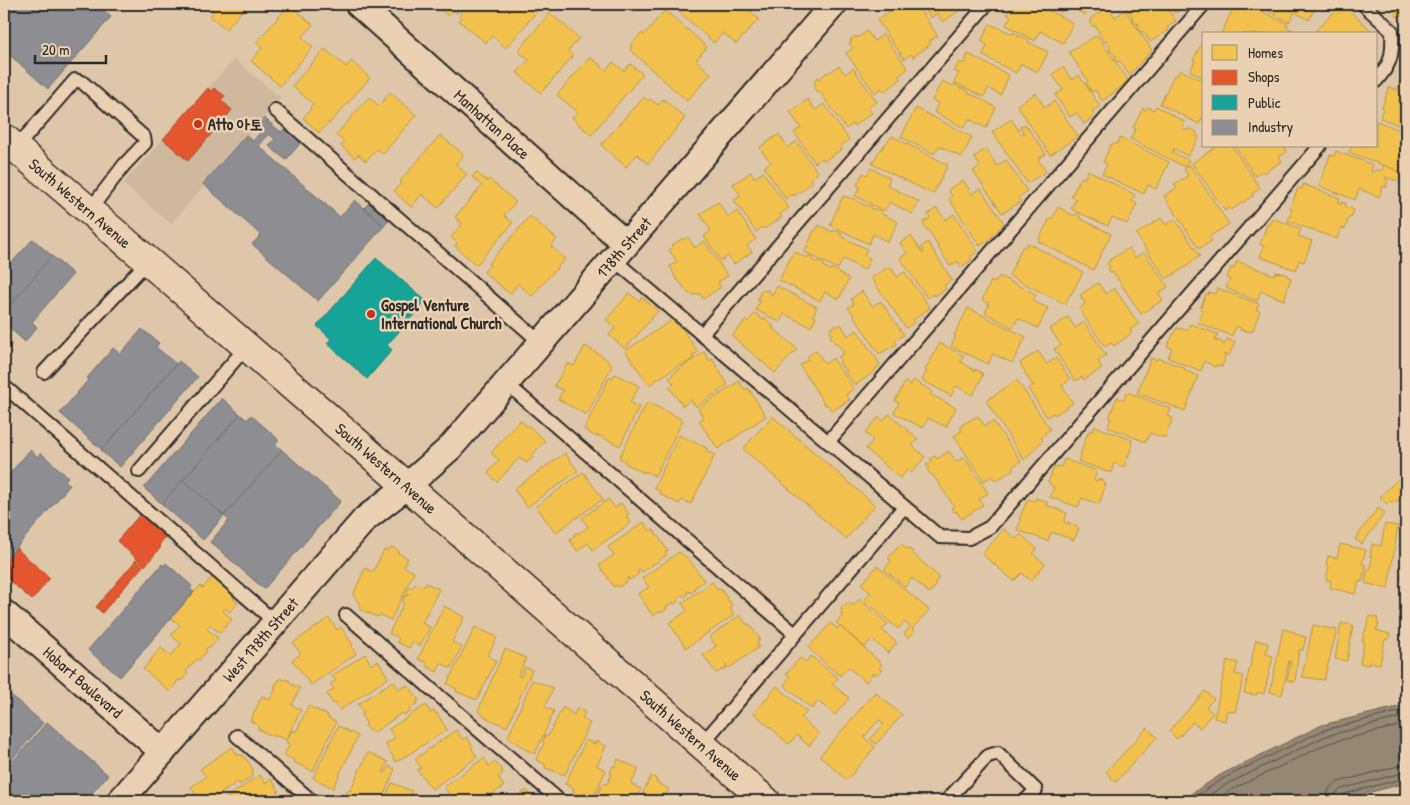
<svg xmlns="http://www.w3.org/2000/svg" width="1410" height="805" font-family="'Patrick Hand','Poor Story',sans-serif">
  <rect width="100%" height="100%" fill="#dec7a9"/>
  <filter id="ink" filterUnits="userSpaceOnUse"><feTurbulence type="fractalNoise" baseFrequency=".02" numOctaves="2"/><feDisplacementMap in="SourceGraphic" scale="10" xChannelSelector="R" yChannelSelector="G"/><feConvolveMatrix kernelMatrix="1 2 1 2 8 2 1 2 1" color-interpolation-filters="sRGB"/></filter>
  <g filter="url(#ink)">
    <!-- built -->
    <polygon fill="#ceb99e" points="234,59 281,98 171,224 123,184"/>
    <!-- water -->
    <polygon fill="#948776" stroke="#6a6258" points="1406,705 1406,783 1337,801 1180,801 1222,774 1322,725"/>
    <!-- homes -->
    <g fill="#f2c14e" stroke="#b69444">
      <polygon points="206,4 248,4 226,29 210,16 214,11"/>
      <polygon points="290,4 313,25 302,37 313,47 280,86 251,61 262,48 256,43"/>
      <polygon points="434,4 465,4 457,13 453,10 448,16"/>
      <polygon points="473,4 530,4 538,10 506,48 492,36 486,43 459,21 461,18 459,16 468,5 470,7"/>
      <polygon points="682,4 742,4 759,19 736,44 723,33 714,43 677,10"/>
      <polygon points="900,4 916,4 938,36 929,41 931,44 913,57 911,54 904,59 877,20"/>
      <polygon points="921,4 958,4 962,9 943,22 937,13 931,18"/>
      <polygon points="1013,4 1036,4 1073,23 1063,43 1040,31 1035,41 1006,25 1011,16 1007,14"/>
      <polygon points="1044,4 1091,4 1085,15 1065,4 1061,12"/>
      <polygon points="1123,4 1164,4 1176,21 1167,27 1169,30 1150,42 1143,31 1141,33 1137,26 1139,25 1138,23 1136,24 1131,18 1133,17"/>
      <polygon points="1169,4 1191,4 1186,7 1185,6 1175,13"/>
      <polygon points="1235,4 1247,4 1288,24 1286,27 1292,30 1290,34 1221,34"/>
      <polygon points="1255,4 1317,4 1309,20 1295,12 1289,22"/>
      <polygon points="1342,4 1374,33 1373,34 1320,34 1316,30"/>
      <polygon points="1390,4 1406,4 1406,14 1397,17"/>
      <polygon points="1108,6 1115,17 1125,10 1152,50 1129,75 1120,61 1118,62 1114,57 1116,56 1109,50 1111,48 1106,41 1104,42 1095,25 1093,27 1090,22 1092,21 1090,19"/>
      <polygon points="665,10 707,47 696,60 711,74 687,101 630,50 632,48 630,46 642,33 644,35"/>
      <polygon points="550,13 579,38 568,51 573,56 541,93 517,73 529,60 518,51"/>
      <polygon points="990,24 1013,34 1013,32 1019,35 1018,37 1019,38 1021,36 1029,40 1028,42 1048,52 1038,72 1021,64 1016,73 982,55 987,46 986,44 981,41"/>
      <polygon points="867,31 874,41 883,34 908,69 899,76 901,79 884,92 881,88 875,93 846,53 853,48 849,43 852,42 850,40 856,36 857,38"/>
      <polygon points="1097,35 1128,80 1120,88 1102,101 1095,90 1092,92 1086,83 1088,81 1069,52"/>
      <polygon points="1203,41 1204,41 1204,78 1190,71 1195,61 1193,60"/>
      <polygon points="325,49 346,67 351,61 370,78 329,124 328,123 319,133 303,118 311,109 310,107 313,104 292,86"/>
      <polygon points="968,54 1009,75 1001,95 988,88 984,97 954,82 959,73 954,71 959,62 964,64"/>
      <polygon points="590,57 606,70 613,62 624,71 630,64 643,74 591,135 572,118 578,112 557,95"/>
      <polygon points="839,66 845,74 853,68 877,102 868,108 872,113 854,126 853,124 846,129 819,91 817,93 814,88 816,87 814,80 819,77 820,79 827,72 828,73"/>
      <polygon points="1063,67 1072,80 1079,75 1100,106 1092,111 1095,116 1084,124 1077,113 1070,117 1055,95 1063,90 1052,74"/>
      <polygon points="1180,70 1204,81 1204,115 1199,124 1160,104 1174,75 1177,76"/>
      <polygon points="942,81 953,86 954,84 960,87 960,89 962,88 969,92 968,93 982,99 996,108 986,128 969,119 964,128 934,112 938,103 932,100"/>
      <polygon points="1400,82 1406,84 1406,128 1380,118 1383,108 1382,108 1389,87 1397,90"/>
      <polygon points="390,92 416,115 383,154 377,149 366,161 358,154 355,158 341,146 344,142 336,135 369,97 379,106"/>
      <polygon points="1036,93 1045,108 1054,101 1078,136 1050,155 1017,105"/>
      <polygon points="644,97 648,101 650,99 658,105 663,99 685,118 648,164 637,154 626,167 601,145 634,107 635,108"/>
      <polygon points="808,99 815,110 824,104 849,140 840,146 842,149 824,161 822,158 815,163 794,132 801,128 790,112"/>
      <polygon points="1156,106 1185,122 1182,128 1188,131 1189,128 1197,132 1196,135 1199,137 1188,156 1174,149 1172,153 1189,160 1185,167 1130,139 1136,129 1133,128 1143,108 1146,110 1148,107 1154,110"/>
      <polygon points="916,108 972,137 962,157 939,146 934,154 901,137"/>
      <polygon points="1011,119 1023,136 1025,135 1020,127 1025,124 1046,154 1038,159 1046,172 1027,183 992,132"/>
      <polygon points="1376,121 1406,132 1406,160 1405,163 1400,161 1399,165 1405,167 1403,173 1349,152 1352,146 1376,146"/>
      <polygon points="779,134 788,148 796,141 818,173 810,179 812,183 794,196 793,194 786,199 764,167 771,162 762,152 763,152 760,147"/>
      <polygon points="440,135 464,155 456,164 467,174 438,208 422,194 411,207 394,191 402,182 400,181"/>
      <polygon points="892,136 948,165 933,194 872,164 878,153"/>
      <polygon points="1120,138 1169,162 1156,189 1148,185 1144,194 1102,174 1107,164 1103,162 1111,144 1117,144"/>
      <polygon points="1217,146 1232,146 1260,188 1252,194 1253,196 1231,210 1229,208 1225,211 1192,163"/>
      <polygon points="1235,146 1284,146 1287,152 1279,157 1282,161 1264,173 1262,171 1255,176"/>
      <polygon points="986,149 997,166 1006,160 1027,191 1018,198 1021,202 1002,213 973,171 980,166 974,157"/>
      <polygon points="1336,151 1373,165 1371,171 1375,172 1376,169 1381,171 1384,165 1396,170 1401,173 1398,181 1386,177 1385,179 1388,180 1386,188 1383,186 1379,197 1359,189 1355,200 1319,186 1330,155 1334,156"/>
      <polygon points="1190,165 1229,224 1209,237 1212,241 1199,249 1164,196 1177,188 1174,184 1188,176 1184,169"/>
      <polygon points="871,168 890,178 887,185 919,202 912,214 890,202 884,211 855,196 860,187 857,185 863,173 867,175"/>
      <polygon points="1088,170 1135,195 1132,201 1137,204 1127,224 1112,217 1108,226 1071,209 1076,199 1071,197 1081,177 1084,179"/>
      <polygon points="476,172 487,181 489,179 516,202 504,215 513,223 476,265 455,246 457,243 451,237 462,224 455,217 482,186 472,177"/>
      <polygon points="751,172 755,178 763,172 789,208 780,214 782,217 764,229 762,227 756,232 734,200 741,196 733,184"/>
      <polygon points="963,180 972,194 980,188 1004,223 989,240 980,246 949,199 952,196 948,190"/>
      <polygon points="1303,184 1340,198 1338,203 1341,205 1342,202 1346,203 1345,206 1354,210 1351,218 1349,217 1345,229 1341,228 1337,239 1288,221 1292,209 1290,209 1298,188 1302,189"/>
      <polygon points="843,196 857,200 856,201 867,206 868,205 872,207 871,208 875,210 876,209 881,211 880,213 898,222 888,242 873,234 869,244 830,225"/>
      <polygon points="718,202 728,217 737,211 756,239 747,245 752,252 734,264 728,256 721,261 704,236 711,231 700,214"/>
      <polygon points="1058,207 1074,216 1076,213 1080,216 1079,218 1111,234 1093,270 1038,241 1050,218 1052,219"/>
      <polygon points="937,208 945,220 954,214 978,251 970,257 972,260 961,267 958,261 950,266 937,246 939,245 936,244 928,229 927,230 924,226 923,222 930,218 928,214"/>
      <polygon points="530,216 557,239 551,246 565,259 532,296 518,284 510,294 484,272 490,265 488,264"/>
      <polygon points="1161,218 1166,225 1175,219 1200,256 1191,262 1192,263 1166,279 1136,234"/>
      <polygon points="1272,218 1301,229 1298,236 1312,241 1304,262 1299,260 1296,270 1260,257 1264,246 1260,245 1267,224 1269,225"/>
      <polygon points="819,225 833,232 834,230 842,234 840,236 867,249 864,255 870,258 865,270 843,259 838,269 805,252 814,230 816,231"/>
      <polygon points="911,236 923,254 924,253 921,247 928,242 952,280 944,285 946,289 935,296 933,294 927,298 900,258 907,253 900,243"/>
      <polygon points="688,237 695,248 704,241 728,276 718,282 721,287 703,299 700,294 693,295 688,293 681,283 676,279 670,266 677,262 669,250 673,248 671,246 683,238 684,240"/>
      <polygon points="1028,243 1083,272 1071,295 1070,294 1065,304 1009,276 1022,247 1025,247"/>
      <polygon points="1129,248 1135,258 1144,252 1168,287 1158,293 1163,300 1141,314 1113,272 1111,273 1108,268 1110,267 1107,263 1110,261 1109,260"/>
      <polygon points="794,251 806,258 808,256 813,258 812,260 817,263 818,261 824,264 823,266 831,270 832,268 849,279 839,299 825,292 820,301 779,280"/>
      <polygon points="1237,261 1274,275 1276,272 1287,274 1286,276 1291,278 1284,300 1261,291 1257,301 1226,288 1230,279 1227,278 1231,267 1234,269"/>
      <polygon points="890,266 897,277 905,272 930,308 913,320 915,322 906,328 871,278"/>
      <polygon points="999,276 1036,294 1033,301 1048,308 1038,328 1018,318 1013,328 985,313 989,304 982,300 991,281 995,283"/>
      <polygon points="1098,283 1106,294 1114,288 1139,324 1130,330 1132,333 1114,346 1111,343 1105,347 1079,309 1085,304 1080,295"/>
      <polygon points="777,286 817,307 813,316 816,317 811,327 784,314 780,322 756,310 760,301 757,300 761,290 770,291 769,293 772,295"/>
      <polygon points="1217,288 1259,304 1256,310 1260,311 1252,332 1240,330 1241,328 1236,326 1232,336 1198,323 1202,313 1202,310 1200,309 1206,294 1208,295 1209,292 1215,294"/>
      <polygon points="862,291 872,306 881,301 904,335 895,340 897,344 879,354 848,307 854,304 851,299"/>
      <polygon points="629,293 639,301 642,297 658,311 625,349 609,335 615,328 606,320"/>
      <polygon points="968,308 1026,337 1012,363 993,354 988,364 951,346 956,336 954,335"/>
      <polygon points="755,313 763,320 765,318 773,325 772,327 797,349 775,373 732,336 746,320 748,322"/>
      <polygon points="1068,317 1075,328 1084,322 1106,355 1098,361 1102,368 1084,380 1082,377 1075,381 1054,349 1061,345 1050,329"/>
      <polygon points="672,320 680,328 681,327 698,352 692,356 694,358 682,366 681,364 649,385 625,351"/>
      <polygon points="841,324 848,336 857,330 880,364 873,373 855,385 845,372 847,371 845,368 844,369 839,362 841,361 838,357 844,353 836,342 835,343 830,337 832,335 830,332 831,331 830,329 836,325 837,327"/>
      <polygon points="1190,324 1218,334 1215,341 1217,342 1218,340 1222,342 1222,344 1224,345 1227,339 1235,342 1229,356 1224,354 1224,356 1225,357 1222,367 1216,365 1215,367 1204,361 1201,371 1168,358 1172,348 1167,346 1177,328 1187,330"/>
      <polygon points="940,343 964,356 960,363 962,362 975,371 975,369 981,372 981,373 983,375 973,395 956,386 951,396 922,380 927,371 925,370"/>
      <polygon points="585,346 604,357 612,366 587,415 558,399 563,390 554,386 568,363 574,366"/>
      <polygon points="816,350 825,364 833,358 854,389 846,394 850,400 832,411 827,404 825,405 800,365 809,359 807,357"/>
      <polygon points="1038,351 1047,364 1056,358 1070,379 1062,386 1073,403 1055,415 1053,413 1047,417 1028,389 1034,385 1032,385 1020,363"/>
      <polygon points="704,352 710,361 712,359 728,385 696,407 691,400 683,406 669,387 674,384 669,378 673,375 672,374"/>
      <polygon points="1151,358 1157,360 1158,358 1185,368 1184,370 1198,376 1185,411 1137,393"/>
      <polygon points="615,374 639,386 630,403 639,407 620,446 598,435 597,437 587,432 588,431 584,429 610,376 613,378"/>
      <polygon points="913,380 932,391 930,394 956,408 946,427 928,418 923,428 894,413 899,403 895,401 905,382 911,385"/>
      <polygon points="1017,380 1050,429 1041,438 1043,440 1024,460 986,401"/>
      <polygon points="739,381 745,390 748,388 766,416 718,449 699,421 704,418 698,409"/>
      <polygon points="1127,392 1171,409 1168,416 1173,418 1165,438 1150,433 1146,442 1108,427 1111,418 1109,418 1117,397 1124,400"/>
      <polygon points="647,402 683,420 655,476 645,471 644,473 625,463 625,461 619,458"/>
      <polygon points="889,414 918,439 912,445 925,457 911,473 907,470 900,478 866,449 873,440 865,433 879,417 883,421"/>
      <polygon points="772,416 875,505 846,539 743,449"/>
      <polygon points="978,416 985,426 993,421 1021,461 1012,467 1014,469 996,481 992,476 984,481 954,436 962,431 960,428 962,427 961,425"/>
      <polygon points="520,420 528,427 529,426 545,441 532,455 533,457 527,463 519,458 497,482 488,473 499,460 491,453"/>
      <polygon points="1095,426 1132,440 1131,445 1132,446 1124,467 1114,463 1111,473 1078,461 1088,432 1090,432 1090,430 1093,431"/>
      <polygon points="679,435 707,448 706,451 715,455 691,504 682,500 679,504 660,494 661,492 654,488"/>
      <polygon points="949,451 956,462 964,457 988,493 979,499 983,505 962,519 956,511 954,512 951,508 954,506 932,474 931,475 927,470 929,469 926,465 932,462 930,459 935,456 937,459"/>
      <polygon points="565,453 578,471 527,507 514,489"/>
      <polygon points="1064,459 1097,471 1094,480 1097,481 1098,479 1104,481 1103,484 1106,484 1099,504 1082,498 1078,507 1050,497 1054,487 1050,485 1050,483 1048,482 1054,467 1056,468 1057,466 1061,467"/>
      <polygon points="1406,466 1406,498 1401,503 1397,500 1394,503 1392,501 1388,505 1380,497 1406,471 1403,469"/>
      <polygon points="583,472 603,499 555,533 536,506"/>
      <polygon points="1036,498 1047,502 1046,505 1067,513 1064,522 1068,524 1068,522 1079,528 1074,540 1051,532 1048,541 1017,530 1021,520 1019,519 1028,499 1035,501"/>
      <polygon points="608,499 615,508 621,503 629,514 626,516 631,523 593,550 588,543 577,551 570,540 575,536 573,535 577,532 578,534 588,527 582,518"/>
      <polygon points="1378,508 1385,513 1362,544 1355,539"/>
      <polygon points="644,522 650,531 653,529 668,551 665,552 667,555 642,572 640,569 637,571 639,574 630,580 628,577 627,578 628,580 619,587 617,585 614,587 599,565 614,555 608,547"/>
      <polygon points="1385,524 1398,526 1388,589 1365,583 1367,569 1370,570 1372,557 1370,557 1372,544 1381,546"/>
      <polygon points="1004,529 1016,539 1021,534 1037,549 1033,554 1045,564 1031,581 1022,573 1014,581 982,554"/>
      <polygon points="1406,540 1406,580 1401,579 1404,558 1401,558 1403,545 1405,545"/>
      <polygon points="901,544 907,549 908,548 913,552 912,553 939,577 935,583 937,585 929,593 912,578 905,587 884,569 891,561 888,558"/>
      <polygon points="1340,544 1366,550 1362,564 1366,565 1362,582 1359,581 1356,594 1330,588 1331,581 1326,580 1329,566 1326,565 1328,556 1337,558"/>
      <polygon points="392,547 399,551 398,553 408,558 404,567 414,572 391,620 380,615 377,617 360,609 361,606 353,595 365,568 373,572 384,550 387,551"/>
      <polygon points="679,552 689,559 704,581 694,588 695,590 691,593 689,591 686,592 688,594 684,597 682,595 677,598 679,601 674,604 673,602 666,607 667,609 661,613 660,611 653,616 638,594 649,587 642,578"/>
      <polygon points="877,566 929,610 912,629 915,631 909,638 904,634 910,627 904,622 898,629 864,600 871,593 861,585"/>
      <polygon points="214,575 237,595 233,599 238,603 230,612 225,608 223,611 232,619 220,633 210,625 207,629 218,638 210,648 208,647 205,649 207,651 199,660 197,659 186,671 188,673 181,681 179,679 170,692 143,669 161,648 171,656 181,644 171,635 180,625 171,618 200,586 203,588"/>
      <polygon points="712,582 718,590 721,589 732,605 730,608 734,615 686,648 669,623 687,611 682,603"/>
      <polygon points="426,583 439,589 422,623 430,627 420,646 412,642 409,648 397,642 399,638 389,633 404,603 402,602 405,595 408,596 409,595 406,593 409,587 411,588 416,584 425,586"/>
      <polygon points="859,599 888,624 882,630 897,643 888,653 872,639 865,647 836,623 843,615 840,613 842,611 841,609 846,603 847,605 849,603 853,606"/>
      <polygon points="444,606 464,617 452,642 462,647 451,668 441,663 437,672 426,666 428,663 418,659"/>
      <polygon points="740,615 746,624 749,624 760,639 758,639 760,641 757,643 759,647 729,668 726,665 725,666 727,668 716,673 703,655 716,646 709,637"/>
      <polygon points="1369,616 1378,618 1377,624 1379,624 1378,628 1376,628 1376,630 1390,634 1388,640 1385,639 1380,664 1369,662 1369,665 1360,663 1364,641 1362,641 1365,630 1366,631"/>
      <polygon points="329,618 337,630 341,627 353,645 351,646 356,654 311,685 292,660 301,654 293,643"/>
      <polygon points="831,623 837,629 840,626 882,664 879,668 882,670 876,675 873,673 866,682 848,667 840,676 808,648"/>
      <polygon points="1341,623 1353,625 1347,661 1335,659"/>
      <polygon points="1313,625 1337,630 1324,680 1302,677"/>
      <polygon points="475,627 497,637 488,656 496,661 477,700 455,691 457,689 447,684"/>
      <polygon points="1283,629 1295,632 1295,634 1306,637 1303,650 1299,650 1295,682 1287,680 1291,661 1289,661 1282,695 1270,692"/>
      <polygon points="1256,640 1268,643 1266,654 1273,656 1264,694 1258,692 1257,695 1244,693"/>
      <polygon points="505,649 526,658 518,676 521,677 525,667 532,670 507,727 487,718 478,711"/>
      <polygon points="365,654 371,665 377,661 379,662 388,678 340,710 335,702 333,704 327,694 334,689 330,684 336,681 332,676"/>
      <polygon points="811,656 838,678 832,684 849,698 835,715 818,701 812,709 784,685 790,677 786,674 800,658 806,662"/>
      <polygon points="1227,660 1238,663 1235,674 1244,676 1235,712 1227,710 1225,721 1214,718"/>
      <polygon points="280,678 284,680 285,679 290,681 289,683 300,688 292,705 301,710 286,740 277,736 272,736 258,729 258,725 250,721 262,696 270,700 276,688 274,687 277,682 278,682"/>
      <polygon points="532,680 553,688 545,707 554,711 535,754 525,749 508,737"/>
      <polygon points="393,681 399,689 408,685 419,700 417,701 418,703 409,708 411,711 404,715 402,713 373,733 371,730 369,731 365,725 367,724 361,715 364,713 358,704"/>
      <polygon points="777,686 807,712 801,718 819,734 809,746 797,735 789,744 754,713"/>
      <polygon points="1205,691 1214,699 1206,707 1213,713 1200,728 1193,722 1177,739 1169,731"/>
      <polygon points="875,692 902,715 876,744 870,739 884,724 879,720 864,737 875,747 847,780 820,756"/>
      <polygon points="426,705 431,713 434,711 436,714 437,713 447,730 396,762 385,744 395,738 389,729"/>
      <polygon points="308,706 328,715 327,717 336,722 313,771 293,762 294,760 284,755 290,744 286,743 292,730 296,732"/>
      <polygon points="563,707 574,715 577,708 585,712 582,719 590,723 565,775 545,768 545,764 536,760 544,743 543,742 545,735 548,736"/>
      <polygon points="338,726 358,736 333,788 313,778"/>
      <polygon points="1147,728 1157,737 1116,782 1106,772"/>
      <polygon points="456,730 462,739 467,737 473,747 472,749 477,757 432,789 417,770 421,768 415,759"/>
      <polygon points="586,740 595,744 596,741 606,746 597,766 606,770 593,798 584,793 581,796 573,792 574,788 565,784"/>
      <polygon points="232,747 238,756 240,754 242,756 243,755 253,769 252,773 253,776 240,785 238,782 210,801 200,801 191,787 206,777 200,769"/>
      <polygon points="368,752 388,762 383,772 385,773 389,766 395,769 381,801 345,801 343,799 348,790 350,791"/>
      <polygon points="484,758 489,766 495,762 503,770 501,771 503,773 498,777 504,786 483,801 444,801 443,800 450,795 444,787"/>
      <polygon points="618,759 639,769 631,784 641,789 635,801 594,801 603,783 607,784 612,774 610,773 613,766 615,767"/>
      <polygon points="260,775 265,783 271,779 279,791 277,792 282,799 279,801 230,801 227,797"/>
      <polygon points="651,776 657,779 656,782 669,789 663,801 639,801"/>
      <polygon points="392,783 412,791 408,801 384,801"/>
      <polygon points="527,790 533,799 531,801 511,801"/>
    </g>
    <!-- shops -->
    <g fill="#e4572e" stroke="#ac4a2d">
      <polygon points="208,88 211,91 214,88 225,96 221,100 232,110 188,161 163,139"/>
      <polygon points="142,512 167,535 159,545 161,547 145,566 117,541"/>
      <polygon points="16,548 50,578 32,600 4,576 4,562"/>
      <polygon points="136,560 143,566 102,613 96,607"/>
    </g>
    <!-- public -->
    <polygon fill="#17a398" stroke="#1d7f77" points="376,258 426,301 387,345 392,350 367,379 327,343 331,339 317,326"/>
    <!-- industry -->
    <g fill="#8d8d92" stroke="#707073">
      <polygon points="4,4 7,6 8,4 96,4 111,17 48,89 4,50"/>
      <polygon points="264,118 281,132 287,126 303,140 286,160 269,146 275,139 269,134 259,146 340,217 355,200 384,226 318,301 252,244 261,235 203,184 246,135 253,141 263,129 259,125"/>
      <polygon points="369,203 389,220 384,226 364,208"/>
      <polygon points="33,239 52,256 4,312 4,271"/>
      <polygon points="52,256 73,274 32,322 37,327 25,342 4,323 4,312"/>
      <polygon points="142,329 159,343 156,347 176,364 102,450 60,413 89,379 87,378 113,348 120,354"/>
      <polygon points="179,361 198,377 120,467 101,451"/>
      <polygon points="222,398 240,414 162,504 144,488"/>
      <polygon points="240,414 247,420 251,415 279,440 275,444 282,450 224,516 183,480"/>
      <polygon points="30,450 38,457 41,453 68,477 65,480 70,485 4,562 4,480"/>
      <polygon points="282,450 341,501 264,589 210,542 229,520 224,516"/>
      <polygon points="183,480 224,516 203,540 162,504"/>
      <polygon points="166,563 192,586 190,589 194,592 120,677 88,650 162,564 164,566"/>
      <polygon points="4,689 43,723 4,769"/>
      <polygon points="47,722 108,775 85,801 12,801 4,794 4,772"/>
    </g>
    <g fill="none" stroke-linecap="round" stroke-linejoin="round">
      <!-- shore -->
      <g stroke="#555049" stroke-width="1">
        <polyline points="1189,801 1224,778 1324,730 1406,710"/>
        <polyline points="1200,801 1227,784 1326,736 1406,716"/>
        <polyline points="1214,801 1231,790 1329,743 1406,724"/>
        <polyline points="1326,801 1329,789 1338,782 1406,764"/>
        <polyline points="1334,801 1336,793 1341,789 1406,772"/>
        <polyline points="1340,801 1341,797 1344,794 1406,778"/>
      </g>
      <defs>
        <g id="lane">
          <path d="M1363,4l29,27c1,23 0,32 -16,50"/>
          <polyline points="275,110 540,342"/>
          <polyline points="16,148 75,80 82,82 144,137 145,143 124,165 89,211"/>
          <polyline points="613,259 940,537 969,538 990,527 1320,146"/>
          <polyline points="702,334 987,4"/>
          <polyline points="44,372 148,261"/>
          <polyline points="506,383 795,634"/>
          <polyline points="4,386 276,623"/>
          <polyline points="828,442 1204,4"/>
          <polyline points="139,471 247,346"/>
          <polyline points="346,615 560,801"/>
          <polyline points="237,736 312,801"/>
          <polyline points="701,745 904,507"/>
          <polyline points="946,801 988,756 998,753 1036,790 1025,801"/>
        </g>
        <g id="street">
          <path id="s1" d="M358,4l268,240"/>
          <path id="s2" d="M4,613l159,139"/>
          <path id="s3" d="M120,801l245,-282 42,-33 43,-38 384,-444"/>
        </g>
        <g id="primary">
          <path id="s4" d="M4,138l144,123 259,225 359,315"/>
        </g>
      </defs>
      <!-- lane casing -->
      <use href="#lane" stroke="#2b2b2b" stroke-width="16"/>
      <!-- street casing -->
      <use href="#street" stroke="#2b2b2b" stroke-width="29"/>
      <!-- primary casing -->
      <use href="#primary" stroke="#2b2b2b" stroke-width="31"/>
      <!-- lane -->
      <use href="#lane" stroke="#e9d1b1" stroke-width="12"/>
      <!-- street -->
      <use href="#street" stroke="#e9d1b1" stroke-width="25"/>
      <!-- primary -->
      <use href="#primary" stroke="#e9d1b1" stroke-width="28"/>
    </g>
  </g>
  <!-- markers -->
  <g fill="#c8321e" stroke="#e9d1b1" stroke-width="2">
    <circle cx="198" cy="124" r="5"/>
    <circle cx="371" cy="314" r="5"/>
  </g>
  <g text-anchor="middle" stroke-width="5" stroke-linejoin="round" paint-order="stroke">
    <!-- poi labels -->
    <g font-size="16" font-weight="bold" fill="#2b2b2b" stroke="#e9d1b1" text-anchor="start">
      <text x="208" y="130">Atto 아토</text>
      <text x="381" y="311">Gospel Venture<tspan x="381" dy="18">International Church</tspan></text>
    </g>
    <!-- street labels -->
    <g font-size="16" fill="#2b2b2b" stroke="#e9d1b1">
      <text dy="6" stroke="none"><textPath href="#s1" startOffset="180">Manhattan Place</textPath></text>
      <text dy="6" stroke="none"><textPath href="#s4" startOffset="100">South Western Avenue</textPath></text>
      <text dy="6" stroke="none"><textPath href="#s3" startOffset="750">178th Street</textPath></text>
      <text dy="6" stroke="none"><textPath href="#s4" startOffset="505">South Western Avenue</textPath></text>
      <text dy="6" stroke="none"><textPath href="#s3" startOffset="214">West 178th Street</textPath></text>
      <text dy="6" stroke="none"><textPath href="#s2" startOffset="105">Hobart Boulevard</textPath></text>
      <text dy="6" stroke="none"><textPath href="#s4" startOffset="910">South Western Avenue</textPath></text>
    </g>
  </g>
  <!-- margin -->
  <rect width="1410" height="805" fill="none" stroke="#e9d1b1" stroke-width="20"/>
  <rect x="10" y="10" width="1390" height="785" fill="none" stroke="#2b2b2b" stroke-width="2" filter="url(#ink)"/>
  <!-- legend -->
  <rect x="1202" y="32" width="175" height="115" fill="#e9d1b1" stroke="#9d8f7b"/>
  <rect x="1212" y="45" width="25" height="15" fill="#f2c14e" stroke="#9d8f7b"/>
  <text x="1248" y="58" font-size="15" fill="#2b2b2b">Homes</text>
  <rect x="1212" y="70" width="25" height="15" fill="#e4572e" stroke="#9d8f7b"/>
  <text x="1248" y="82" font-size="15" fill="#2b2b2b">Shops</text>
  <rect x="1212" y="95" width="25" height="15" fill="#17a398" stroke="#9d8f7b"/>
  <text x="1248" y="108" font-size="15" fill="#2b2b2b">Public</text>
  <rect x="1212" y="120" width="25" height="15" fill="#8d8d92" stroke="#9d8f7b"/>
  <text x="1248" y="132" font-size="15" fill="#2b2b2b">Industry</text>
  <!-- scale -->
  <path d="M35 55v8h71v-8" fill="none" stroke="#2b2b2b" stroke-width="2.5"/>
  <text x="42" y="55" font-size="15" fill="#2b2b2b" stroke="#e9d1b1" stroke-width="4" paint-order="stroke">20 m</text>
</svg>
